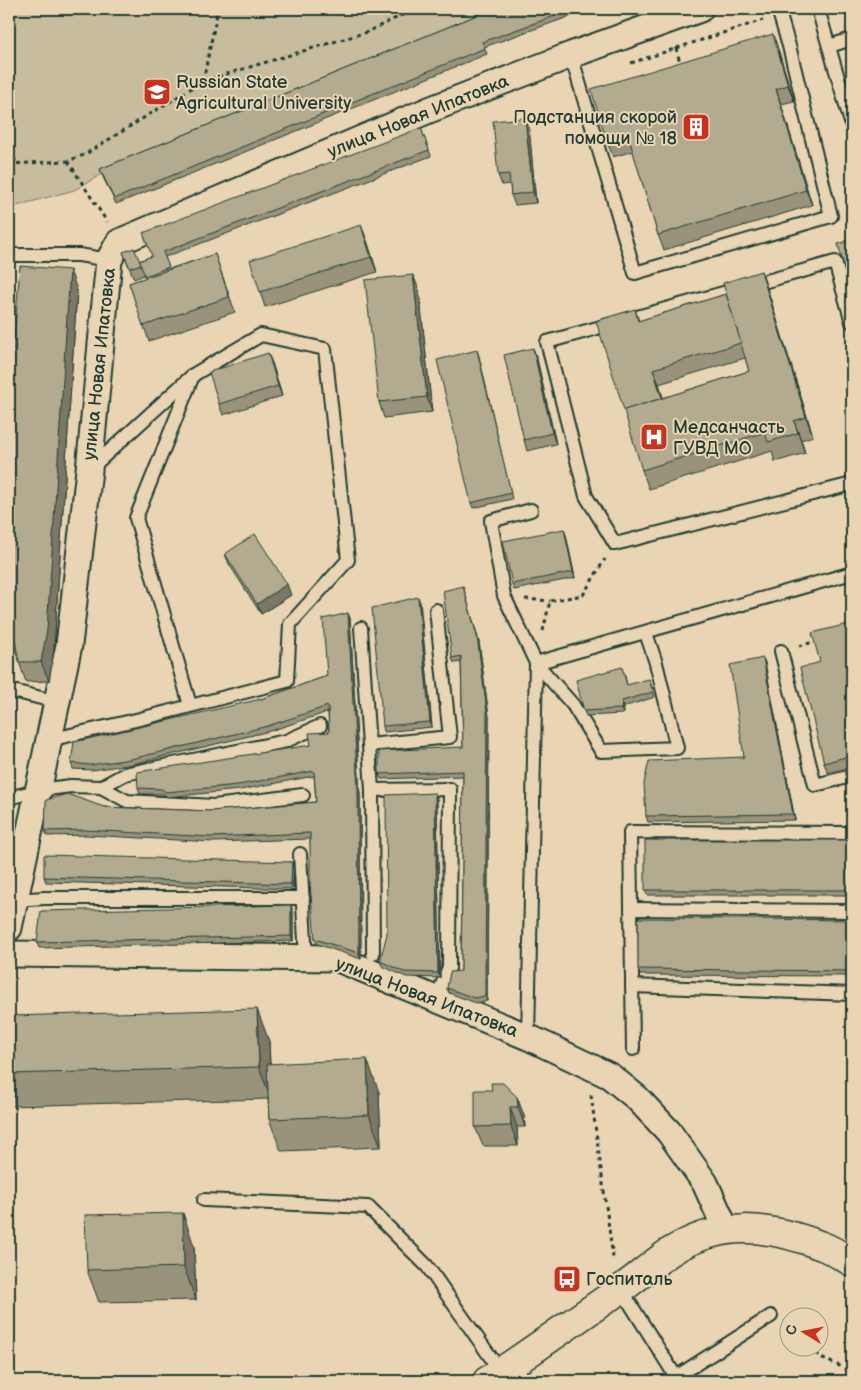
<svg xmlns="http://www.w3.org/2000/svg" width="861" height="1390" font-family="'Balsamiq Sans',sans-serif">
  <rect width="100%" height="100%" fill="#e9d5b3"/>
  <filter id="ink" filterUnits="userSpaceOnUse"><feTurbulence type="fractalNoise" baseFrequency=".02" numOctaves="2"/><feDisplacementMap in="SourceGraphic" scale="10" xChannelSelector="R" yChannelSelector="G"/><feConvolveMatrix kernelMatrix="1 2 1 2 8 2 1 2 1" color-interpolation-filters="sRGB"/></filter>
  <g filter="url(#ink)">
    <!-- green -->
    <polygon fill="#c8bc9e" stroke="#747c69" points="9,9 507,9 102,174 74,190 9,208"/>
    <g fill="none" stroke-linecap="round" stroke-linejoin="round">
      <defs>
        <g id="service">
          <polyline points="818,9 852,126"/>
          <polyline points="829,46 852,39"/>
          <polyline points="571,55 635,273 831,216 789,46 778,9"/>
          <polyline points="9,255 79,255 109,260"/>
          <polyline points="852,322 835,262 547,342 586,496 615,544 852,484"/>
          <polyline points="531,510 491,521 504,596 536,663 573,705 601,751 677,748 656,663 646,633"/>
          <polyline points="361,628 372,790 373,954"/>
          <polyline points="781,651 815,785 852,776"/>
          <polyline points="9,693 17,692 57,702"/>
          <polyline points="190,705 136,518 192,378"/>
          <polyline points="49,740 140,719 287,681 290,624 348,560 325,349 261,335 193,375 91,468"/>
          <polyline points="369,745 450,737 436,610"/>
          <polyline points="101,787 125,774 286,741 320,726"/>
          <polyline points="372,790 450,789 449,968 436,999"/>
          <polyline points="9,798 39,790 71,786 101,787 127,801 214,806 303,795"/>
          <polyline points="300,854 306,958"/>
          <polyline points="15,900 44,898 303,898"/>
          <polyline points="631,909 852,911"/>
          <polyline points="632,986 852,994"/>
          <polyline points="528,1037 536,663 852,573"/>
          <polyline points="633,1049 630,832 852,833"/>
          <polyline points="204,1200 368,1207 427,1266 501,1372"/>
          <polyline points="621,1289 676,1377 771,1316"/>
        </g>
        <g id="minor">
          <polyline points="9,928 69,645 89,470 109,260 119,242 429,110 571,55 700,9"/>
          <polyline points="9,954 336,958 528,1037 610,1076 637,1098 669,1132 705,1183 726,1230"/>
        </g>
        <path id="tertiary" d="M487,1381c44,-29 87,-60 131,-90 18,-12 34,-27 52,-39 50,-32 99,-27 152,-6 11,4 21,11 30,16"/>
      </defs>
      <!-- service casing -->
      <use href="#service" stroke="#1f3d34" stroke-width="16"/>
      <!-- minor casing -->
      <use href="#minor" stroke="#1f3d34" stroke-width="29"/>
      <!-- tertiary casing -->
      <use href="#tertiary" stroke="#1f3d34" stroke-width="31"/>
      <!-- path -->
      <g stroke="#1f3d34" stroke-width="3" stroke-dasharray="4 4" stroke-linecap="butt">
        <polyline points="676,48 681,66"/>
        <polyline points="631,63 763,20"/>
        <polyline points="203,81 218,9"/>
        <polyline points="9,151 17,163"/>
        <polyline points="68,161 107,222"/>
        <polyline points="9,164 68,161 84,155 203,81 367,32 415,9"/>
        <polyline points="525,599 550,601"/>
        <polyline points="543,631 550,601 583,595 605,559"/>
        <polyline points="799,646 817,641"/>
        <polyline points="591,1095 613,1258"/>
        <polyline points="810,1348 823,1359 852,1371"/>
        <polyline points="848,1381 852,1378"/>
      </g>
      <!-- service -->
      <use href="#service" stroke="#e9d5b3" stroke-width="12"/>
      <!-- minor -->
      <use href="#minor" stroke="#e9d5b3" stroke-width="25"/>
      <!-- tertiary -->
      <use href="#tertiary" stroke="#e9d5b3" stroke-width="28"/>
    </g>
    <!-- wall -->
    <g fill="#99937c" stroke="#1f3d34" fill-rule="evenodd">
      <polygon points="492,9 591,9 484,47 487,54 116,204 102,175 100,169"/>
      <polygon points="778,49 794,101 781,104 812,205 664,250 658,235 633,151 613,157 607,142"/>
      <polygon points="421,128 431,156 165,257 169,269 215,254 235,312 149,341 129,283 146,278 144,275 134,279 123,252 139,261 152,256"/>
      <polygon points="529,128 536,203 515,205 511,195 510,184 502,185 498,175"/>
      <polygon points="361,225 377,272 265,307 260,292"/>
      <polygon points="852,240 852,291 848,281"/>
      <path d="M761,271l7,20 45,145 -12,4 4,13 -30,9 -3,-11 -123,38 -7,-19 -7,-161 4,12 87,-27zM745,358l4,13 -86,27 -4,-14z"/>
      <polygon points="413,275 419,290 432,412 384,418 379,402"/>
      <polygon points="77,290 54,649 49,681 26,682 19,662 18,655 9,657 9,404"/>
      <polygon points="533,348 537,359 556,444 527,451 524,440"/>
      <polygon points="477,350 479,356 512,499 473,508 471,503"/>
      <polygon points="272,363 282,396 223,415 219,404"/>
      <polygon points="564,529 566,535 575,578 514,590 512,584"/>
      <polygon points="225,554 291,595 261,614 229,564"/>
      <polygon points="463,586 479,642 489,717 487,1001 476,1003 449,993 447,988 461,971 463,776 381,779 379,774 463,747 461,662 454,663 452,658"/>
      <polygon points="420,602 432,727 384,732 383,726"/>
      <polygon points="350,618 360,795 361,959 317,944 315,939 310,839 213,842 87,835 47,836 45,831 104,807 211,811 316,802 314,776 240,790 167,797 164,794 140,794 138,788 311,745 329,732 328,712 270,731 133,764 92,770 73,769 71,763 261,699 327,676"/>
      <polygon points="852,623 852,767 828,773 824,763 820,662"/>
      <polygon points="763,658 765,663 795,820 648,822 646,816 744,757"/>
      <polygon points="624,672 627,685 651,684 655,697 623,707 623,714 586,716 584,711"/>
      <polygon points="437,799 440,978 406,977 382,966 380,961"/>
      <polygon points="852,840 852,895 647,895 645,890"/>
      <polygon points="292,862 294,868 293,889 46,882 44,877"/>
      <polygon points="293,911 293,941 39,948 37,942"/>
      <polygon points="852,920 852,976 640,975 638,969"/>
      <polygon points="9,1016 269,1041 270,1064 379,1092 381,1147 281,1151 269,1119 268,1099 9,1106"/>
      <polygon points="517,1097 524,1116 525,1127 517,1127 518,1146 483,1146 475,1127"/>
      <polygon points="194,1246 196,1300 99,1302 87,1270"/>
    </g>
    <!-- shaded-wall -->
    <g fill="#7d7865" stroke="#1f3d34">
      <polygon points="773,34 778,49 794,101 788,85"/>
      <polygon points="776,89 781,104 812,205 806,190"/>
      <polygon points="525,118 529,128 536,203 533,192"/>
      <polygon points="361,225 367,240 377,272 371,257"/>
      <polygon points="70,270 77,290 54,649 49,681 41,662"/>
      <polygon points="761,271 768,291 813,436 806,417"/>
      <polygon points="413,275 419,290 432,412 427,397"/>
      <polygon points="533,348 537,359 556,444 552,433"/>
      <polygon points="268,353 272,363 282,396 278,386"/>
      <polygon points="653,369 659,384 669,418 663,403"/>
      <polygon points="794,421 801,440 805,453 798,433"/>
      <polygon points="564,529 566,535 575,578 573,572"/>
      <polygon points="287,584 291,595 261,614 257,604"/>
      <polygon points="463,586 479,642 489,717 487,1001 485,996"/>
      <polygon points="418,597 420,602 432,727 430,722"/>
      <polygon points="348,613 350,618 360,795 361,959 359,953"/>
      <polygon points="763,658 765,663 795,820 793,814"/>
      <polygon points="622,701 623,707 623,714 621,709"/>
      <polygon points="435,793 437,799 440,978 438,973"/>
      <polygon points="292,862 294,868 293,889 291,884"/>
      <polygon points="291,905 293,911 293,941 291,936"/>
      <polygon points="257,1009 269,1041 271,1099 259,1067"/>
      <polygon points="367,1059 379,1092 381,1147 369,1115"/>
      <polygon points="517,1097 524,1116 525,1127 518,1107"/>
      <polygon points="510,1107 517,1127 518,1146 511,1126"/>
      <polygon points="183,1213 194,1246 196,1300 184,1267"/>
    </g>
    <!-- building -->
    <g fill="#b2ab90" stroke="#1f3d34">
      <polygon points="492,9 574,9 482,42 485,48 114,199 100,169"/>
      <polygon points="773,34 788,85 776,89 806,190 658,235 628,135 607,142 591,89"/>
      <polygon points="850,40 852,40 852,49"/>
      <polygon points="525,118 533,192 511,195 509,174 498,175 493,121"/>
      <polygon points="421,128 429,150 163,252 169,267 145,276 139,261 152,256 143,233"/>
      <polygon points="361,225 371,257 260,292 250,260"/>
      <polygon points="852,240 852,280 848,281 838,244"/>
      <polygon points="134,248 141,264 130,268 123,252"/>
      <polygon points="215,254 229,297 143,326 129,283"/>
      <polygon points="20,266 70,270 47,630 41,662 19,662 14,635 9,636 9,404"/>
      <polygon points="761,271 806,417 794,421 798,433 768,442 765,432 642,470 624,410 749,371 723,283"/>
      <polygon points="413,275 427,397 379,402 365,280"/>
      <polygon points="726,294 741,343 653,369 662,398 624,410 596,321 635,309 638,321"/>
      <polygon points="533,348 552,433 524,440 504,355"/>
      <polygon points="477,350 511,493 471,503 437,360"/>
      <polygon points="268,353 278,386 219,404 209,372"/>
      <polygon points="564,529 573,572 512,584 503,541"/>
      <polygon points="255,534 287,584 257,604 225,554"/>
      <polygon points="463,586 477,636 487,712 485,996 474,998 447,988 450,972 461,971 463,771 379,774 379,751 463,747 461,656 452,658 443,591"/>
      <polygon points="418,597 430,722 383,726 372,608"/>
      <polygon points="348,613 358,790 359,953 315,939 310,884 310,833 212,837 85,830 45,831 46,800 67,794 104,807 211,811 316,802 314,771 238,785 166,792 162,789 138,788 137,772 311,745 309,733 329,732 328,706 268,726 131,759 90,765 71,763 74,742 261,699 327,676 323,619"/>
      <polygon points="852,623 852,755 824,763 800,668 820,662 812,633"/>
      <polygon points="763,658 793,814 646,816 644,783 649,761 744,757 730,665"/>
      <polygon points="622,667 627,685 649,679 653,692 622,701 621,709 584,711 576,680"/>
      <polygon points="435,793 438,973 404,972 380,961 387,934 386,795"/>
      <rect x="645" y="840" width="207" height="50"/>
      <polygon points="44,855 292,862 291,884 44,877"/>
      <polygon points="291,905 291,936 37,942 41,911"/>
      <polygon points="638,918 852,920 852,971 638,969"/>
      <polygon points="257,1009 259,1067 9,1074 9,1016"/>
      <polygon points="367,1059 369,1115 269,1119 267,1064"/>
      <polygon points="491,1083 503,1083 517,1097 518,1107 510,1107 511,1126 475,1127 475,1090 492,1090"/>
      <polygon points="183,1213 184,1267 87,1270 85,1215"/>
    </g>
  </g>
  <!-- icons -->
  <defs>
    <symbol id="university-square" viewBox="-11 -11 22 22"><rect x="-9" y="-9" width="18" height="18" rx="4" fill="#c8321e" stroke="#e9d5b3"/><path d="M0-5L7-2L0 1L-7-2ZM-4 1L0 2.5L4 1V4Q0 6-4 4Z" fill="#fff"/></symbol>
    <symbol id="building-square" viewBox="-11 -11 22 22"><rect x="-9" y="-9" width="18" height="18" rx="4" fill="#c8321e" stroke="#e9d5b3"/><path d="M-4-6H4V6H1V3H-1V6H-4ZM-2.5-4.3h1.7v1.8h-1.7ZM.8-4.3h1.7v1.8H.8ZM-2.5-1h1.7V.8h-1.7ZM.8-1h1.7V.8H.8Z" fill="#fff"/></symbol>
    <symbol id="hospital-square" viewBox="-11 -11 22 22"><rect x="-9" y="-9" width="18" height="18" rx="4" fill="#c8321e" stroke="#e9d5b3"/><path d="M-5-5h3v3.5h4V-5h3V5h-3V1.5h-4V5h-3Z" fill="#fff"/></symbol>
    <symbol id="bus-square" viewBox="-11 -11 22 22"><rect x="-9" y="-9" width="18" height="18" rx="4" fill="#c8321e" stroke="#e9d5b3"/><path d="M-5-6H5V4H4V6H2V4H-2V6H-4V4H-5ZM-3.5-4V0h7V-4ZM-3.5 1.2v1.5H-2V1.2ZM2 1.2v1.5H3.5V1.2Z" fill="#fff"/></symbol>
  </defs>
  <g fill-rule="evenodd">
    <use href="#university-square" x="141" y="76" width="32" height="32"/>
    <use href="#building-square" x="680" y="111" width="32" height="32"/>
    <use href="#hospital-square" x="638" y="421" width="32" height="32"/>
    <use href="#bus-square" x="551" y="1263" width="32" height="32"/>
  </g>
  <g text-anchor="middle" stroke-width="4" stroke-linejoin="round" paint-order="stroke">
    <!-- poi labels -->
    <g font-size="18" fill="#1f3d34" stroke="#e9d5b3" text-anchor="start">
      <text x="176" y="88">Russian State<tspan x="176" dy="21">Agricultural University</tspan></text>
      <text x="677" y="123" text-anchor="end">Подстанция скорой<tspan x="677" dy="21">помощи № 18</tspan></text>
      <text x="673" y="433">Медсанчасть<tspan x="673" dy="21">ГУВД МО</tspan></text>
      <text x="586" y="1285">Госпиталь</text>
    </g>
    <!-- street labels -->
    <g font-size="18" fill="#1f3d34" stroke="#e9d5b3">
      <text transform="translate(418 116) rotate(-22)" y="6">улица Новая Ипатовка</text>
      <text transform="translate(99 364) rotate(-84)" y="6">улица Новая Ипатовка</text>
      <text transform="translate(427 997) rotate(21)" y="6">улица Новая Ипатовка</text>
    </g>
  </g>
  <!-- margin -->
  <rect width="861" height="1390" fill="none" stroke="#e9d5b3" stroke-width="30"/>
  <rect x="15" y="15" width="831" height="1360" fill="none" stroke="#1f3d34" stroke-width="2" filter="url(#ink)"/>
  <!-- north arrow -->
  <g transform="translate(804 1332) rotate(280)"><circle r="24" fill="#e9d5b3" stroke="#989880"/>
  <path d="M0-4L9 19L0 12L-9 19Z" fill="#c8321e"/>
  <text y="-8" font-size="14" font-weight="bold" text-anchor="middle" fill="#1f3d34">С</text>
  </g>
</svg>
